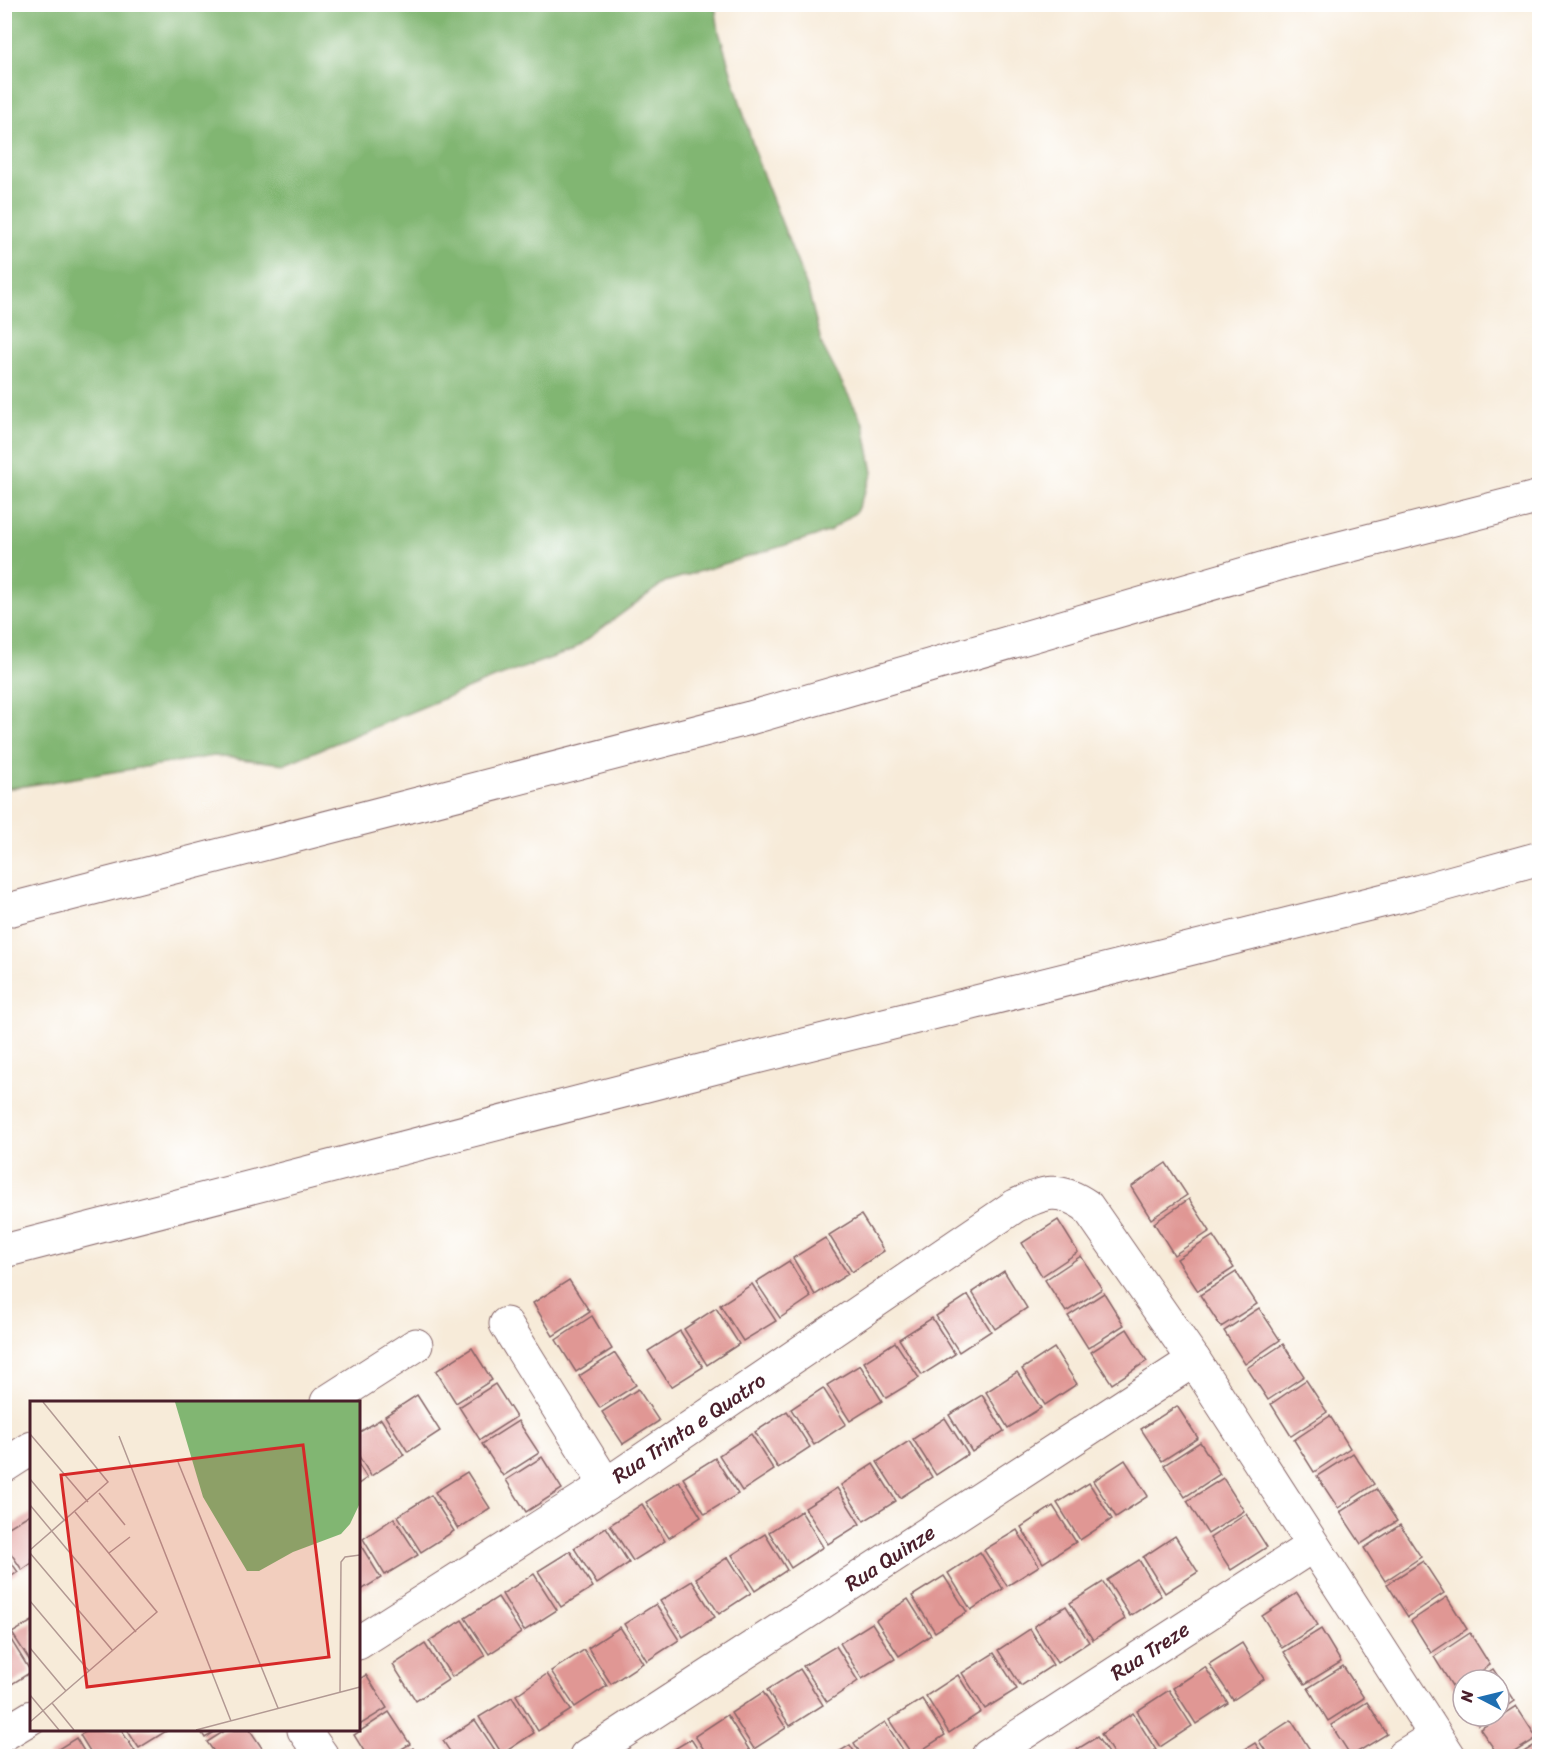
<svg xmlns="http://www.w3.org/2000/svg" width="1544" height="1761" font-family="Sriracha,sans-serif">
  <rect width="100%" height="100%" fill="#fff"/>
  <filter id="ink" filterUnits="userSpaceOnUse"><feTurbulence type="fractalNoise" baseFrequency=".0167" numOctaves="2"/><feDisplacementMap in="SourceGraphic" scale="12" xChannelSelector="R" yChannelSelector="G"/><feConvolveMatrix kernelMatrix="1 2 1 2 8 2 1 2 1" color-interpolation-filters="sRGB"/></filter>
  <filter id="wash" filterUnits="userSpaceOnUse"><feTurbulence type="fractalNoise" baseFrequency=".008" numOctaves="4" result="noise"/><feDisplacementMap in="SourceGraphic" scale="24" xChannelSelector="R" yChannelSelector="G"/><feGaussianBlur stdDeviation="1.35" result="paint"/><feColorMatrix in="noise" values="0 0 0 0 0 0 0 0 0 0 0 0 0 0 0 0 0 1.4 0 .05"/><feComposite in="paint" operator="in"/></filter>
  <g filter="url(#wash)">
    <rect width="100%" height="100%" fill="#f7ebd9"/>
    <!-- forest -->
    <polygon fill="#81b672" stroke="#666a4e" stroke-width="1.5" points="5,4 715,5 719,32 758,162 808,290 822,345 864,425 873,473 856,512 828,532 665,582 571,651 486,681 285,764 214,756 5,789"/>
    <g id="blocks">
      <!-- building -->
      <g fill="#e09794">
        <polygon points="1166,1163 1187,1195 1151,1219 1131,1187"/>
        <polygon points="1189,1199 1210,1231 1174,1255 1154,1223"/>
        <polygon points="861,1215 884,1251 852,1272 829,1235"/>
        <polygon points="1058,1220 1078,1252 1042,1276 1022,1243"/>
        <polygon points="1213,1236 1234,1268 1198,1291 1177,1259"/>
        <polygon points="825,1238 848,1274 815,1295 793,1258"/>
        <polygon points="1081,1256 1102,1289 1066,1312 1045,1280"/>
        <polygon points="789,1261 811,1297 780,1318 756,1282"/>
        <polygon points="1004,1271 1027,1308 995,1329 972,1292"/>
        <polygon points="1236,1272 1257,1304 1221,1327 1200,1295"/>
        <polygon points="569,1280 590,1312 553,1336 533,1303"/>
        <polygon points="752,1284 776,1321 743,1341 720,1305"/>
        <polygon points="1104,1293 1124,1325 1088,1348 1068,1316"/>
        <polygon points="968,1295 991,1331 959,1352 936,1316"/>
        <polygon points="716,1308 739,1344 707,1365 684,1329"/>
        <polygon points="1259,1308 1280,1340 1245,1364 1224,1331"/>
        <polygon points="592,1316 612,1349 576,1372 556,1340"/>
        <polygon points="932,1318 955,1354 922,1375 899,1339"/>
        <polygon points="1127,1329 1147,1361 1112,1384 1091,1352"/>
        <polygon points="680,1331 703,1367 671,1387 648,1351"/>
        <polygon points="895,1342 919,1378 886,1398 864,1362"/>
        <polygon points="1283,1344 1304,1376 1268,1400 1247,1368"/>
        <polygon points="472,1348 492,1380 456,1403 436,1371"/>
        <polygon points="1054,1348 1077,1384 1045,1405 1022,1369"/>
        <polygon points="615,1353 636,1385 600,1408 579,1376"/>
        <polygon points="860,1365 882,1401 850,1421 827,1385"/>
        <polygon points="1017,1372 1041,1408 1008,1428 986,1392"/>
        <polygon points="1306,1380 1327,1412 1291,1436 1271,1404"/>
        <polygon points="495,1384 516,1417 480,1440 459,1407"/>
        <polygon points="823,1388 846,1424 814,1445 791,1409"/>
        <polygon points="638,1389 659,1421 623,1444 602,1412"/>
        <polygon points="417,1395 440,1431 408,1452 385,1416"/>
        <polygon points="982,1395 1004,1431 972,1452 949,1415"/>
        <polygon points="1177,1406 1198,1438 1162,1461 1141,1429"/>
        <polygon points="787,1411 810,1447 778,1468 755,1432"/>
        <polygon points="1330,1416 1350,1448 1314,1472 1294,1440"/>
        <polygon points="945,1418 968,1454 936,1475 913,1439"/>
        <polygon points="381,1419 404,1455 371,1476 358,1455 358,1433"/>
        <polygon points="518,1421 539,1453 503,1476 482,1444"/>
        <polygon points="751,1434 774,1470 742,1491 719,1455"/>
        <polygon points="909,1441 932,1477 900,1498 877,1462"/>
        <polygon points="1200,1442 1220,1474 1185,1497 1164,1465"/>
        <polygon points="1353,1453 1374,1484 1338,1508 1317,1476"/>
        <polygon points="542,1457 562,1489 526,1512 506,1480"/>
        <polygon points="715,1458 738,1494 705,1514 683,1478"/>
        <polygon points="1125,1460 1148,1496 1116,1517 1093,1481"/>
        <polygon points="358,1464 367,1478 358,1484"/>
        <polygon points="873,1464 896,1501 864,1521 841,1485"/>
        <polygon points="467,1472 490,1508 458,1529 435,1492"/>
        <polygon points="1223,1478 1244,1511 1208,1534 1187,1501"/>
        <polygon points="679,1481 701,1517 669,1538 646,1502"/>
        <polygon points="1089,1483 1112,1519 1080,1540 1057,1503"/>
        <polygon points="837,1488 860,1524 828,1544 805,1508"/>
        <polygon points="1376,1489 1397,1521 1361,1544 1340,1512"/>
        <polygon points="431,1495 454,1531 421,1552 398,1516"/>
        <polygon points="642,1504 665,1541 633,1561 610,1525"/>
        <polygon points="1053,1506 1076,1542 1043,1563 1021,1527"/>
        <polygon points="801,1511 823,1547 791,1568 769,1532"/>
        <polygon points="32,1513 32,1563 22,1570 4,1543 4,1530"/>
        <polygon points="1246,1514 1267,1547 1231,1570 1210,1538"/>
        <polygon points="394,1518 418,1555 385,1575 363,1539"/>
        <polygon points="1400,1525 1421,1557 1385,1581 1364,1548"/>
        <polygon points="606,1527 629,1563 597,1584 574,1548"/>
        <polygon points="1017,1530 1039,1566 1007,1586 984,1550"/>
        <polygon points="765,1534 787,1570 755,1591 732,1555"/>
        <polygon points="1175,1536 1198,1572 1165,1593 1143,1557"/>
        <polygon points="358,1541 381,1578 358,1592"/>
        <polygon points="570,1551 593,1587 561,1607 538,1571"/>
        <polygon points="4,1552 18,1572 4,1581"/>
        <polygon points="980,1552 1003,1589 971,1610 948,1573"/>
        <polygon points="728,1557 751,1593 719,1614 696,1578"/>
        <polygon points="1139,1560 1161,1596 1130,1616 1107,1580"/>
        <polygon points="1423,1561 1444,1593 1408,1617 1387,1584"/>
        <polygon points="534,1574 557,1610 524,1631 502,1594"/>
        <polygon points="944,1576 967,1612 935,1632 912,1596"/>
        <polygon points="692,1581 715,1617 683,1637 660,1601"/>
        <polygon points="1103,1582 1125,1619 1093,1640 1070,1603"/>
        <polygon points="1297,1593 1318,1625 1282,1648 1262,1616"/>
        <polygon points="498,1597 521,1633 489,1654 465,1618"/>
        <polygon points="1447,1597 1467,1629 1431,1653 1411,1621"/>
        <polygon points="908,1599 931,1635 899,1656 876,1620"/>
        <polygon points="656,1604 679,1640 647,1661 624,1624"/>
        <polygon points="1066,1606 1089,1642 1057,1663 1034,1626"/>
        <polygon points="462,1620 485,1656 452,1677 429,1641"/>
        <polygon points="32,1621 32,1664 12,1633"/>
        <polygon points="872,1623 895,1659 862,1679 840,1643"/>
        <polygon points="620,1627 643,1663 611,1684 588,1648"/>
        <polygon points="1030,1629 1053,1665 1021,1686 998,1650"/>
        <polygon points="1321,1629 1341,1662 1305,1684 1284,1652"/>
        <polygon points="1470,1633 1490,1665 1468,1680 1463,1680 1463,1683 1454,1689 1434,1657"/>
        <polygon points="8,1635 31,1672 4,1689 4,1638"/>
        <polygon points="1242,1643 1264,1679 1233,1700 1209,1664"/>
        <polygon points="425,1644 448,1680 416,1701 393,1665"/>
        <polygon points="836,1646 858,1681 827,1702 803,1666"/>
        <polygon points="584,1650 607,1686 575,1707 551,1671"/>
        <polygon points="994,1653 1017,1689 985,1709 962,1673"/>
        <polygon points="1343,1666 1364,1698 1328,1721 1308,1688"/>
        <polygon points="1205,1667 1228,1703 1196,1724 1173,1688"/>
        <polygon points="800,1669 823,1705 790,1726 767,1690"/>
        <polygon points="1493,1669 1514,1701 1499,1711 1499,1680 1477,1680"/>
        <polygon points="547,1674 571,1710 538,1731 516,1695"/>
        <polygon points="366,1675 387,1708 358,1726 358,1680"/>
        <polygon points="958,1675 981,1712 949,1733 926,1696"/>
        <polygon points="1463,1689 1463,1702 1457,1693"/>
        <polygon points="1169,1690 1192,1726 1160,1747 1137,1711"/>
        <polygon points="763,1692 786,1728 754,1749 731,1713"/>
        <polygon points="512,1697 534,1733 502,1754 479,1717"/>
        <polygon points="922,1699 945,1735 913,1756 889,1720"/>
        <polygon points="1367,1702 1387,1734 1351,1756 1331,1725"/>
        <polygon points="1516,1706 1537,1738 1508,1756 1499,1756 1480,1729"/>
        <polygon points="389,1712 410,1744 390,1756 367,1756 354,1735"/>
        <polygon points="1133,1713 1156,1750 1145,1756 1115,1756 1101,1734"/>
        <polygon points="727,1715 750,1751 742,1756 708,1756 695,1736"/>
        <polygon points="1472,1716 1492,1716 1478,1725"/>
        <polygon points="475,1720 499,1756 453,1756 443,1741"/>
        <polygon points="1291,1720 1314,1756 1269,1756 1259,1741"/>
        <polygon points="885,1722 907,1756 862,1756 854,1743"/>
        <polygon points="89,1730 121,1730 135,1751 126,1756 93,1756 80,1735"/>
        <polygon points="127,1730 168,1730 139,1748"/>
        <polygon points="200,1730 218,1730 205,1738"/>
        <polygon points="226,1730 250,1730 264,1751 255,1756 217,1756 207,1742"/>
        <polygon points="1097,1737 1110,1756 1066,1756"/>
        <polygon points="76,1738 87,1756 47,1756"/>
        <polygon points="691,1739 702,1756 663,1756"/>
        <polygon points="1540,1742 1540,1756 1517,1756"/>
        <polygon points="1255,1743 1264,1756 1234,1756"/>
        <polygon points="850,1745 857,1756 832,1756"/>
        <polygon points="413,1748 418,1756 399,1756"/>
      </g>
    </g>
  </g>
  <g filter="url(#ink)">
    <use href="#blocks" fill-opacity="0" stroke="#876668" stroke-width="1.5"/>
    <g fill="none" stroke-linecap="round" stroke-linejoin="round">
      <defs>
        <g id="street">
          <polyline points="12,909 750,718 1289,561 1540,497"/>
          <polyline points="4,1251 716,1067 1413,893 1540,858"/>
          <polyline points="506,1324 606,1485"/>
          <polyline points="327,1402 416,1345"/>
          <polyline points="4,1466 32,1448"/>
          <path d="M358,1643l248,-158 409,-279c30,-14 43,-20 72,0l107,154 255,396"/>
          <polyline points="304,1730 322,1756"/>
          <polyline points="4,1734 32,1717"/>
          <polyline points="586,1756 1194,1360"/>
          <polyline points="988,1756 1312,1546"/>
          <polyline points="1403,1756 1435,1736"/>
        </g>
      </defs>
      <!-- street casing -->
      <use href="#street" stroke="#876668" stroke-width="35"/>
      <!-- street -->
      <use href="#street" stroke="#fff" stroke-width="33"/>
    </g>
  </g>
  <g text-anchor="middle" stroke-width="4.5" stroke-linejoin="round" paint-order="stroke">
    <!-- street labels -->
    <g font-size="21" fill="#4a1f2b" stroke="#fff">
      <text transform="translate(689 1428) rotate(-34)" y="7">Rua Trinta e Quatro</text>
      <text transform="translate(890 1558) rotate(-33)" y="7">Rua Quinze</text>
      <text transform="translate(1150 1651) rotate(-33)" y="7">Rua Treze</text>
    </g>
  </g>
  <!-- overview -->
  <g transform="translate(30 1401)">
    <rect width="330" height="330" fill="#f7ebd9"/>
    <path d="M145,1h185v101l-10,21 -9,10 -48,18 -34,19h-12l-44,-74z" fill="#81b672"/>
    <path fill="none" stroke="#b29993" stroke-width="1.5" d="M0,33l58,68M89,35l112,285M148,61l100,246M0,78l35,42M69,92l26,32M0,104l106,127M0,149l78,-68 -65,-80M0,152l83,98M79,152l21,-16M0,200l59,70M0,247l36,43M310,291l1,-130 4,-5 15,-2M0,294l29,35M22,302l22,27M0,321l127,-110 -82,-100M166,329l164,-43"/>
    <path fill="#d62828" fill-opacity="0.15" stroke="#d62828" stroke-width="3" d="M273,44l26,212 -242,30 -26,-212z"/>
    <rect width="330" height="330" fill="none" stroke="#4a1f2b" stroke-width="3"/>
  </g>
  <!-- margin -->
  <rect width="1544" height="1761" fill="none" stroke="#fff" stroke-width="24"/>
  <!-- north arrow -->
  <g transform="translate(1481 1698) rotate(277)"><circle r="28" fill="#ffffff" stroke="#b7a5aa" stroke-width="1.5"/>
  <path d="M0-4.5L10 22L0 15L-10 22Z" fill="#1f6fb2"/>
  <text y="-9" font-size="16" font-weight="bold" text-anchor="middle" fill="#4a1f2b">N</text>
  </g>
</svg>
